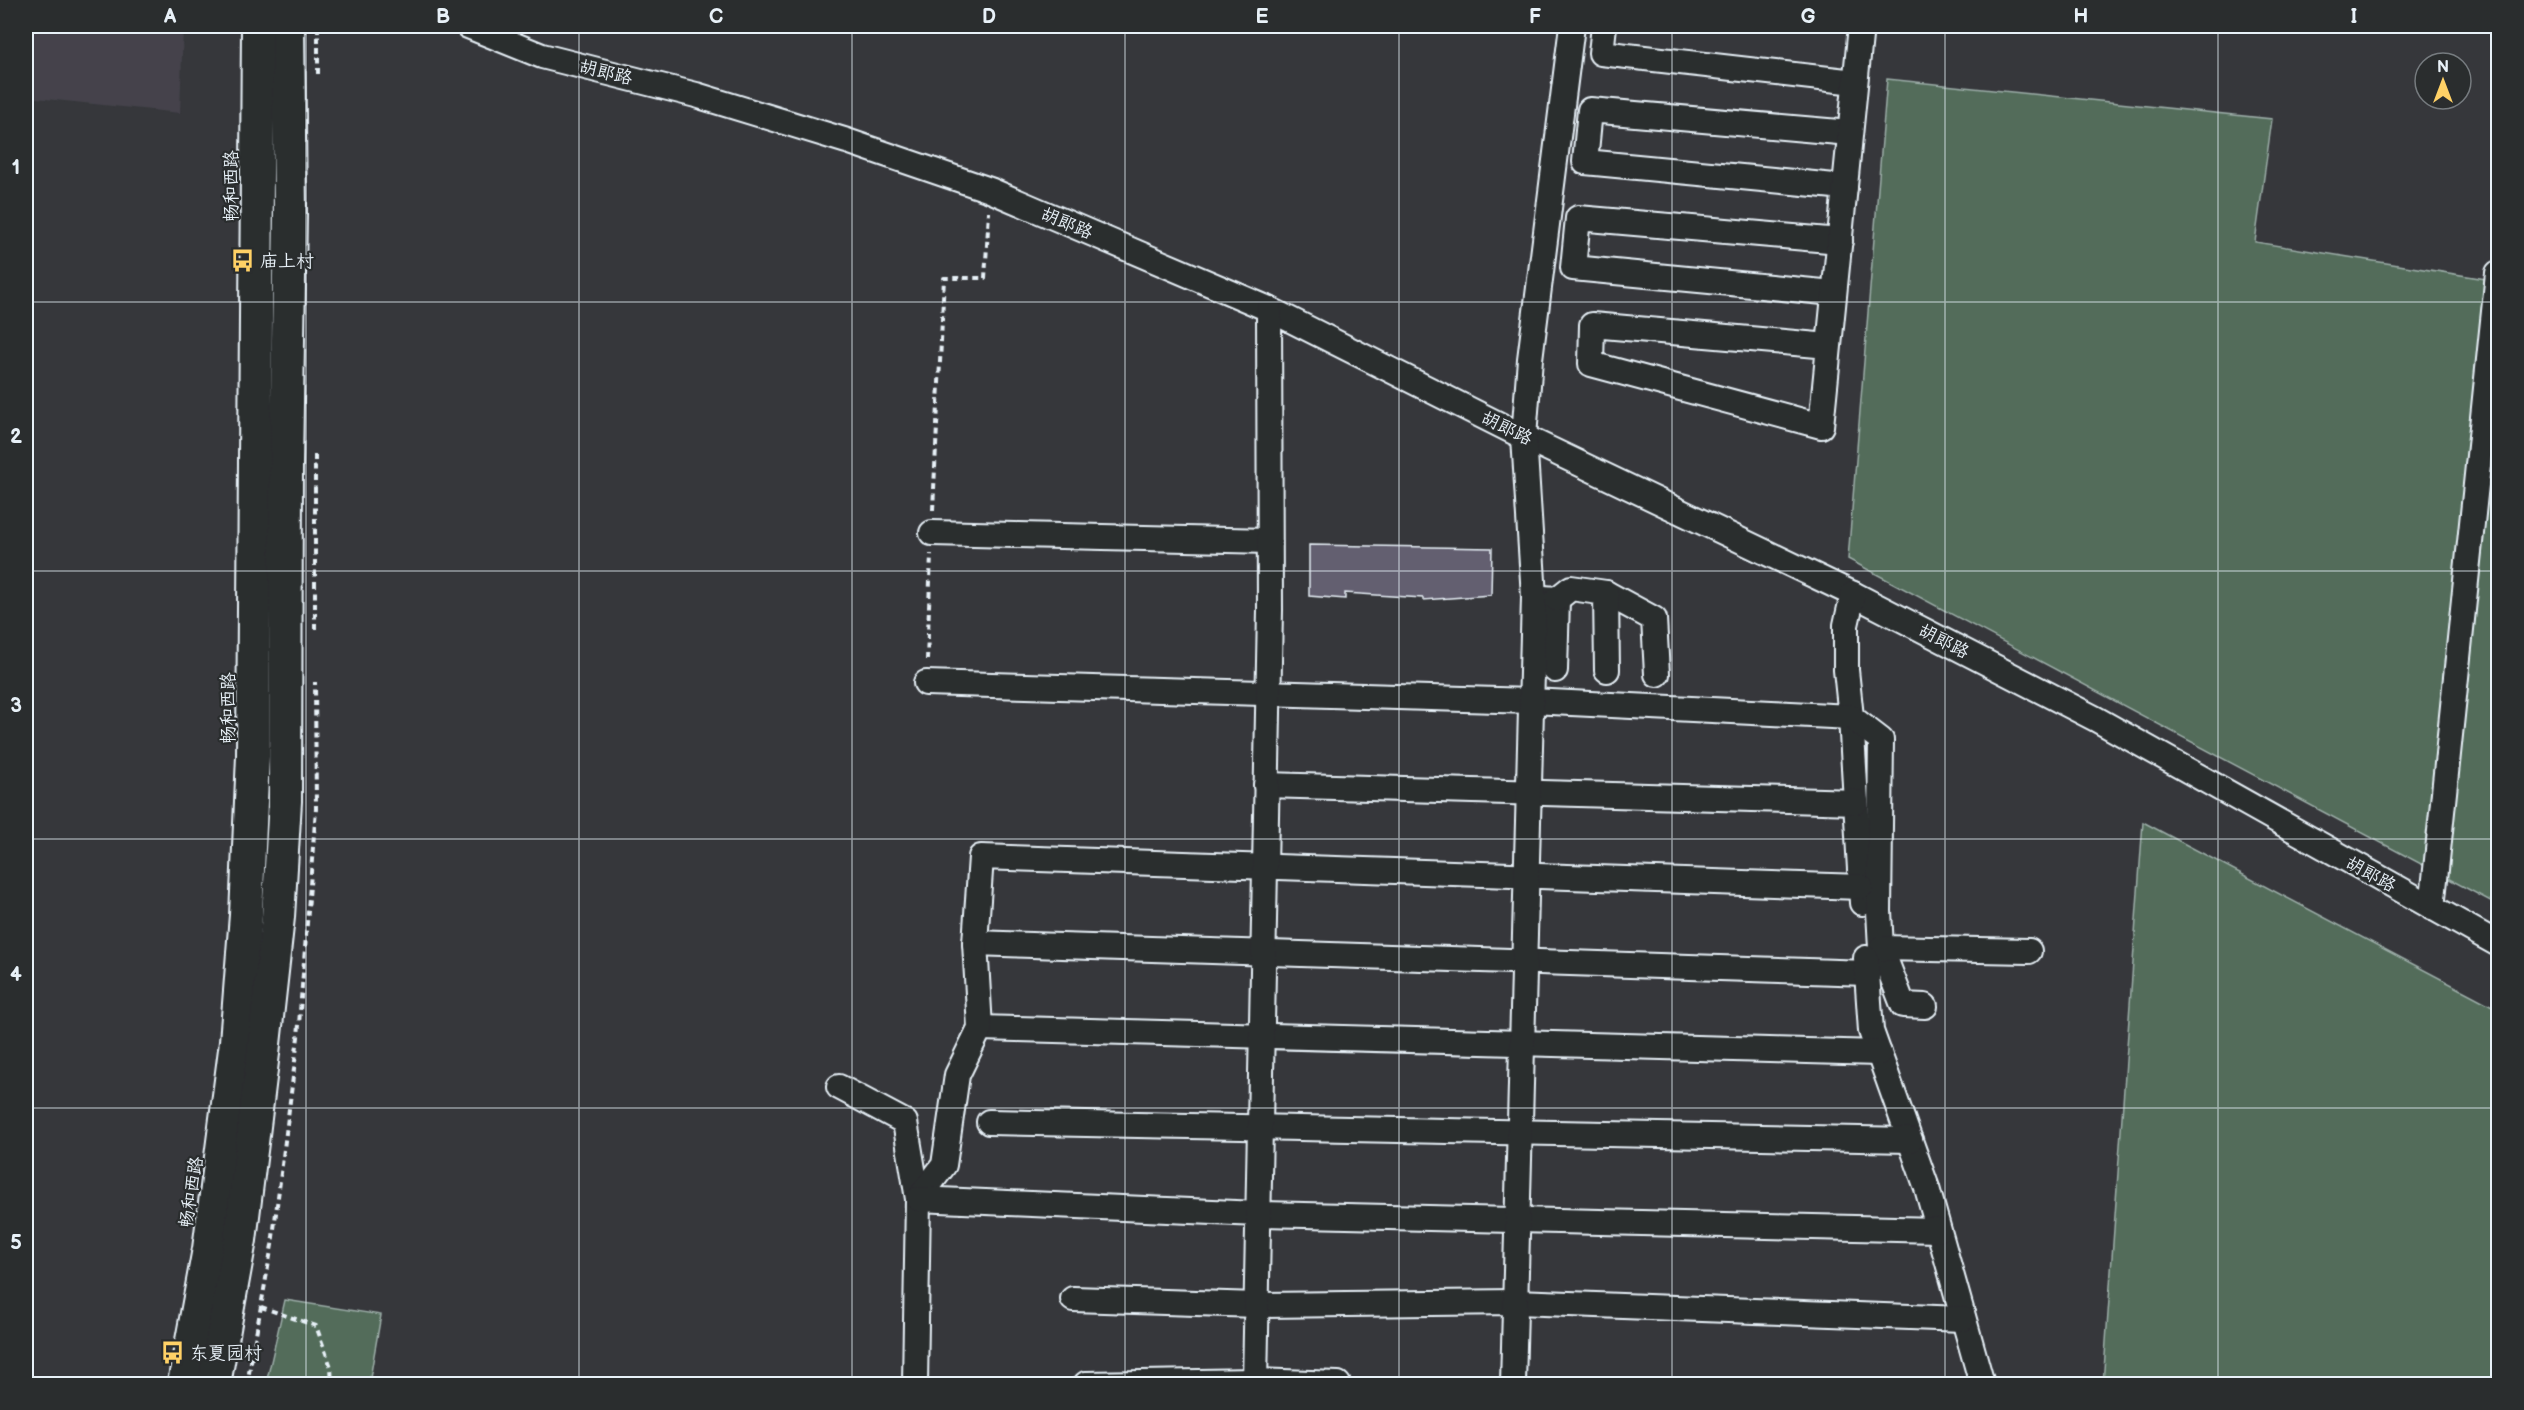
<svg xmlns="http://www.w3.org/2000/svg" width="2524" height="1410" font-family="'Balsamiq Sans','LXGW WenKai TC',sans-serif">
  <rect width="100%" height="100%" fill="#36373b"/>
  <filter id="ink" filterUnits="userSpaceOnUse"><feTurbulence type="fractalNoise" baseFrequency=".0167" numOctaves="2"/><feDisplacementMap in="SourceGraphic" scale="12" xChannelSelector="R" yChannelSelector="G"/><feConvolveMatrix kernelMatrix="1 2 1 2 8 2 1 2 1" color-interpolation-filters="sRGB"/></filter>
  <g filter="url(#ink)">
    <!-- built -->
    <polygon fill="#44434b" points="26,26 183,26 180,113 26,97"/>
    <!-- green -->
    <g fill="#526c5a" stroke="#9daea9" stroke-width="1.5">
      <polygon points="1887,79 2272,119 2255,242 2498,281 2498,905 1848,559"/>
      <polygon points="2143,822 2498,1009 2498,1384 2103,1384"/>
      <polygon points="285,1300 381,1315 369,1384 266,1384"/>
    </g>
    <!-- building -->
    <polygon fill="#645f70" stroke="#e8f1f8" stroke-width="1.5" points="1309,545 1492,548 1491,595 1423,600 1423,598 1345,593 1345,599 1309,596"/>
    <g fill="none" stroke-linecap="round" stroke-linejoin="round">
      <defs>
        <g id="minor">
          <polyline points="468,26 542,56 696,95 847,141 990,190 1269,309 1524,437 1853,594 2096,719 2498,944"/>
          <polyline points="1604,26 1601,53 1855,82"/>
          <polyline points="1845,187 1585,162 1590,110 1850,133"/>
          <polyline points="1834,293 1573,268 1578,218 1840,241"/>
          <polyline points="1829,346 1592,325 1591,364 1821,426 1861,26"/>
          <polyline points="932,533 1269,541"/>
          <polyline points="1606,593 1654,619 1657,674"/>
          <polyline points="1853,594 1846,625 1846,670 1851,717 1862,903"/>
          <polyline points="1543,598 1557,599 1555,670"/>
          <polyline points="1557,599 1571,588 1606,593 1607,670"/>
          <polyline points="926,683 1531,701 1851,717 1881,740 1879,911 1881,948 1903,1005 1925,1006"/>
          <polyline points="1266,785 1856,802"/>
          <polyline points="2432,908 2498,273"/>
          <polyline points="975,943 1867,973"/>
          <polyline points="1881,948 2029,951"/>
          <polyline points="1866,958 1871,1031 1927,1188 1982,1384"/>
          <polyline points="980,1028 1879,1053"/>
          <polyline points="839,1087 905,1122 918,1199 915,1384"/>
          <polyline points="989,1122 1910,1140"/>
          <polyline points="918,1199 944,1165 957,1075 980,1028 975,943 981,857 1861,887"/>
          <polyline points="918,1199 1258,1214 1938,1230"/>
          <polyline points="1073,1299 1257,1305 1515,1302 1963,1319"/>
          <polyline points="1086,1384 1255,1381 1338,1384"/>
          <polyline points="1255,1384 1270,610 1269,309"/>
          <polyline points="1513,1384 1534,597 1524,437 1530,359 1572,26"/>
        </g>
        <g id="major">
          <polyline points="184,1384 209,1249 236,1042 246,915 253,756 258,26"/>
          <polyline points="214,1384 240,1240 263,1053 278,917 285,801 286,466 290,214 288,26"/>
        </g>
      </defs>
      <!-- minor casing -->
      <use href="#minor" stroke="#e8f1f8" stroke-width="28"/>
      <!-- major casing -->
      <use href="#major" stroke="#e8f1f8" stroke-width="36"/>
      <!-- path -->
      <g stroke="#e8f1f8" stroke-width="4" stroke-dasharray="6 4.5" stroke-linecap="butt">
        <polyline points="318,74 318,26"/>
        <polyline points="933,510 944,278 985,278 989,212"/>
        <polyline points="315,629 315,454"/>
        <polyline points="927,660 931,554"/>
        <polyline points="261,1307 316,1326 331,1367 332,1384"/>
        <polyline points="247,1384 272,1245 298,1037 316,809 315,682"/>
      </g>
      <!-- minor -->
      <use href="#minor" stroke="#2a2d2e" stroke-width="24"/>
      <!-- major -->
      <use href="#major" stroke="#2a2d2e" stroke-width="32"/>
    </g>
  </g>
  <!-- grid -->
  <path fill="none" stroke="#e8f1f8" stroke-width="1.5" stroke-opacity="0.55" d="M306,26v1358M579,26v1358M852,26v1358M1125,26v1358M1399,26v1358M1672,26v1358M1945,26v1358M2218,26v1358M26,302h2472M26,571h2472M26,839h2472M26,1108h2472"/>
  <!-- icons -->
  <defs>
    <symbol id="bus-bare" viewBox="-9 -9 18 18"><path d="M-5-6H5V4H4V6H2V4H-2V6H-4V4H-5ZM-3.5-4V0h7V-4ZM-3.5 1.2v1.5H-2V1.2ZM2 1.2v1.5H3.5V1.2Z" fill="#ffd166" stroke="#2a2d2e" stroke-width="2.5" paint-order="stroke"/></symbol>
  </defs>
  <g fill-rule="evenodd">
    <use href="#bus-bare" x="226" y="244" width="33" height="33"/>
    <use href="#bus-bare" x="156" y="1336" width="33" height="33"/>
  </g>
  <g text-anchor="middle" stroke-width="4.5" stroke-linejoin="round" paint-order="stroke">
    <!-- street labels -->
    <g font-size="18" fill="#e8f1f8" stroke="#2a2d2e">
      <text transform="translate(606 72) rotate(14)" y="6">胡郎路</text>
      <text transform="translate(231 186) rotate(-90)" y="6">畅和西路</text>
      <text transform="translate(1067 223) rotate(23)" y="6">胡郎路</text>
      <text transform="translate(1507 428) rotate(26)" y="6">胡郎路</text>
      <text transform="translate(1944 641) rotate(27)" y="6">胡郎路</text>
      <text transform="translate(228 708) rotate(-90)" y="6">畅和西路</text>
      <text transform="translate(2371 874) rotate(29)" y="6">胡郎路</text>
      <text transform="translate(191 1192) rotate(-81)" y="6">畅和西路</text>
    </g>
    <!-- poi labels -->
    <g font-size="18" fill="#e8f1f8" stroke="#2a2d2e" text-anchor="start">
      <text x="260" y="267">庙上村</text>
      <text x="190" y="1359">东夏园村</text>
    </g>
  </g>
  <!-- margin -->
  <rect width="2524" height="1410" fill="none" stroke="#2a2d2e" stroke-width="66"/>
  <!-- north arrow -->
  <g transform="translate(2443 81)"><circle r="28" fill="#2a2d2e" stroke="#767b7f" stroke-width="1.5"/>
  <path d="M0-4.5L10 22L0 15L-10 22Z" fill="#ffd166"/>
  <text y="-9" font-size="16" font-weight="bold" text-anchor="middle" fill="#e8f1f8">N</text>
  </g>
  <rect x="33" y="33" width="2458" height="1344" fill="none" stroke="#e8f1f8" stroke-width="2"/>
  <g font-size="20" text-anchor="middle" font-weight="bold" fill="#e8f1f8">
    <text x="170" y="23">A</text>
    <text x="443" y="23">B</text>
    <text x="716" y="23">C</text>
    <text x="989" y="23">D</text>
    <text x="1262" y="23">E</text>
    <text x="1535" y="23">F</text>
    <text x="1808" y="23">G</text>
    <text x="2081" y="23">H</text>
    <text x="2354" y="23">I</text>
    <text x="16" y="174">1</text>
    <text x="16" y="443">2</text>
    <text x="16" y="712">3</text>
    <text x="16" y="981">4</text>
    <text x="16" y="1249">5</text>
  </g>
</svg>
